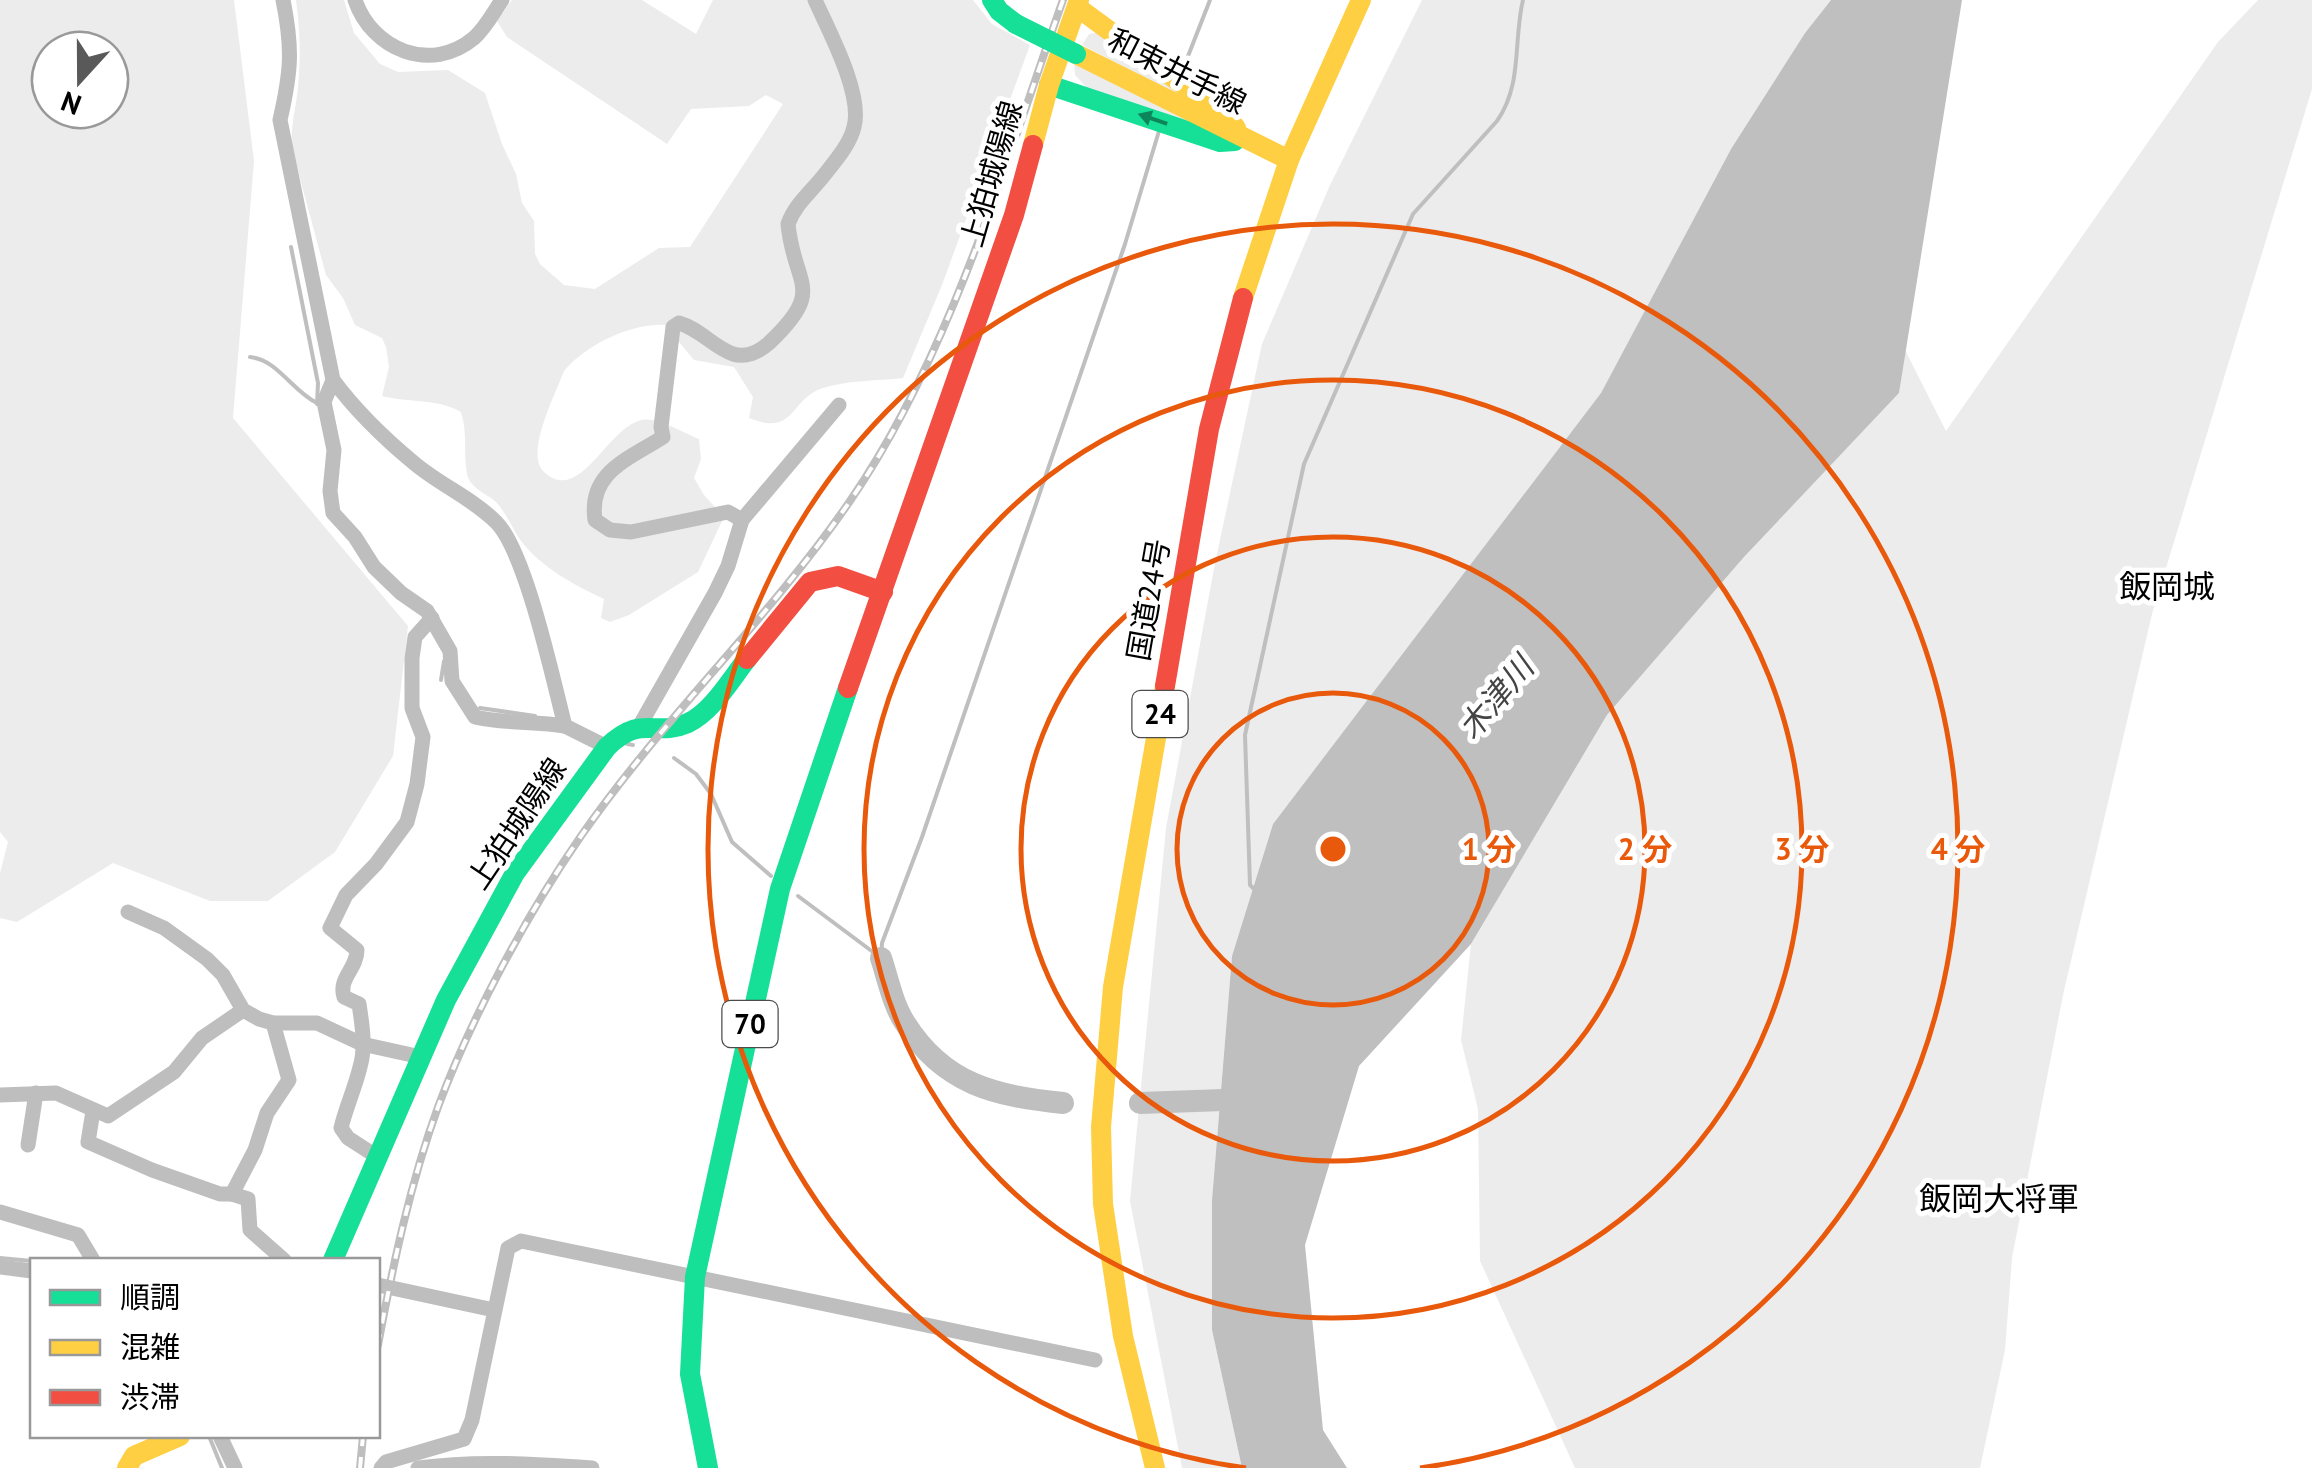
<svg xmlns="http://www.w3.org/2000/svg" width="2312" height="1468" font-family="'PT Sans','Noto Sans JP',sans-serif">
  <rect width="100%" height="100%" fill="#fff"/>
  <!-- green -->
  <g fill="#ececec" fill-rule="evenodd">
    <path d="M0,0h234l20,161 -21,257 175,208 -15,130 -58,96 -67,49h-58l-97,-38 -96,59 -17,-4v-45l8,-31 -8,-10zM50,50h60v60h-60z"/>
    <path d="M296,0h48l10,33 26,31 18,8 50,-2 37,23 17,51 14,30 6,29 12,18 1,33 5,10 24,21 31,4 64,-41 31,-1 93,-143 -17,-9 -17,11 -58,3 -24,35 -160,-107 -10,-16 15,-21h130l54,34 17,-34h260l19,24 38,21 -88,240 -39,93c-25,3 -55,2 -80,10 -34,11 -27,49 -74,30l4,-21 -19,-30 -40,-7 -29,-35c-34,-2 -79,20 -101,46 -8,22 -40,83 -20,101 36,33 62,-43 97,-52 15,-4 43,13 58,19l2,20 -7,19 10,17 20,22 -26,55 -69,43 -19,7 -9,-4 3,-19c-30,-14 -62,-31 -83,-58 -9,-13 -15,-29 -26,-40 -10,-8 -25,-13 -28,-27 -4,-21 1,-40 -6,-62 -25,-14 -51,-9 -79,-16l7,-29 -3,-20 -4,-9 -27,-13 -12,-27 -17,-23 -34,-126c-2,-22 4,-40 6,-62 3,-30 2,-58 -2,-87z"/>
    <polygon points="1422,0 1831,0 1805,33 1731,149 1601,393 1273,824 1232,956 1212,1200 1212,1330 1242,1468 1182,1468 1130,1201 1166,828 1215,563 1262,344 1330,185"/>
    <polygon points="2258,0 2312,0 2312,89 2152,614 2063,995 2012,1258 2005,1350 1980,1468 1575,1468 1480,1261 1478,1109 1461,1040 1471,944 1607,715 1744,557 1899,393 1905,350 1946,431 2218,42"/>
    <polygon points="1099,32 1184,90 1182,97 1082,45 1089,34"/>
    <polygon points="1074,61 1212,131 1089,90 1075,75"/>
  </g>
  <!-- water -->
  <polygon fill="#bfbfbf" points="1831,0 1962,0 1899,393 1744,557 1607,715 1471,944 1359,1066 1305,1245 1323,1430 1347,1468 1242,1468 1212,1330 1212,1200 1232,956 1273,824 1601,393 1731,149 1805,33"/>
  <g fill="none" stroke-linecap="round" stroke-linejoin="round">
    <!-- stream -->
    <g stroke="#bfbfbf" stroke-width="4">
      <polyline points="1181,74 1210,0"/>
      <polyline points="291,247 318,383 317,404"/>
      <path d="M250,357c28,3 42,34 67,46"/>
      <polyline points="441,680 444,661"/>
      <polyline points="480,708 535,716"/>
      <polyline points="627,744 633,745"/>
      <polyline points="674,758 696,774 711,794 732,842 771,876"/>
      <path d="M1254,889l-4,-4 -5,-150 59,-271 109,-250 84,-93c26,-37 16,-80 26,-121"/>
      <polyline points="798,896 881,958"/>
      <polyline points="881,958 882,943 922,837 1125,244 1159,131"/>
      <polyline points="0,1258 32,1261"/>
      <polyline points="209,1436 222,1468"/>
    </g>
    <!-- river -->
    <g stroke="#bfbfbf" stroke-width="22">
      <path d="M881,958c7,21 12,47 24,65 39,62 91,73 158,80"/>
      <polyline points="1140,1103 1251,1099"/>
    </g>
    <!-- street -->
    <g stroke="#bebebe" stroke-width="15">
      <path d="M283,0c10,49 8,72 -3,120l53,260c23,31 52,59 81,83 26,22 58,35 82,59 30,30 57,158 69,204l42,21"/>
      <path d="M355,0c17,50 76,74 119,38 12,-11 19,-25 28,-38"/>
      <path d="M333,380l-9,22 10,48 -4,41 3,22 22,24 19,30 27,26 26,18 23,40 2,30 23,36c30,7 60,4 90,9"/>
      <path d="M742,520l-14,-8 -97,20 -21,-2 -15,-10c-7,-48 34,-61 68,-83l-2,-10 12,-100 6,-4c21,6 34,24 54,31 13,4 26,-2 36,-11 58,-55 25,-56 19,-119 7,-20 24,-33 37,-50 11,-14 25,-30 29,-47 9,-33 -25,-96 -39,-127"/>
      <polyline points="640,725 715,593 728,566 742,520 839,405"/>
      <polyline points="128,912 164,928 207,959 223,975 243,1010 259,1019 273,1023 317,1023 362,1044 421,1057"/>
      <polyline points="0,1095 56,1093 108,1116 174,1072 202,1038 243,1010"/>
      <polyline points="93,1111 88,1142 152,1170 220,1194 232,1194 248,1199 250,1230 284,1260"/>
      <polyline points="28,1145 36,1093"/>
      <path d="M379,1158l-31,-20 -7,-10c5,-21 14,-40 19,-61 6,-20 2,-43 -1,-63l-15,-7c-6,-19 13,-28 13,-47l-27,-22 16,-33 30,-31 31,-42 10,-38 6,-47 -11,-29v-50l3,-21 17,-19"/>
      <polyline points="232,1194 255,1150 267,1113 289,1080 273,1023"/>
      <polyline points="0,1212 78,1235 93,1260"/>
      <polyline points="0,1267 32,1271"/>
      <polyline points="378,1285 494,1310"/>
      <polyline points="220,1436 235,1468"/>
      <polyline points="381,1468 386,1462 464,1439 472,1420 508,1248 521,1241 1095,1360"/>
      <path d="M418,1468c58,-8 116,-4 174,0"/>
    </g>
    <!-- fast -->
    <g stroke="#16e098" stroke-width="20">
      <polyline points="992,0 999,11 1016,24"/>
      <polyline points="1049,85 1220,142 1235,141"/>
      <path d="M333,1260l113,-260 69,-127 92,-126c35,-34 47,-9 81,-24 24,-11 43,-44 59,-64"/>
      <polyline points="708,1468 690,1374 695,1277 780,889 848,688"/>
    </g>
    <!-- slow -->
    <g stroke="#ffcf43" stroke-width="20">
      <polyline points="1077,7 1228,118 1236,128"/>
      <polyline points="1076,54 1289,160"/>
      <polyline points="1033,145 1049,85 1079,0"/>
      <polyline points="1243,298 1289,160 1361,0"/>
      <polyline points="127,1468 134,1456 180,1436"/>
      <polyline points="1155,1468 1123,1336 1103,1204 1101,1127 1113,987 1165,686"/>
    </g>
    <!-- jam -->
    <g stroke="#f24e42" stroke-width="20">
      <polyline points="747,659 810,582 838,576 883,592"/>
      <polyline points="1165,686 1209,429 1243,298"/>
      <polyline points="848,688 1014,215 1033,145"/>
    </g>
    <defs>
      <g id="rail">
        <path d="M378,1345c15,-80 32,-161 60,-238 33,-89 89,-193 143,-271 82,-118 188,-217 269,-335 101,-147 154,-335 213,-501"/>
        <polyline points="360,1468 363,1436"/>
      </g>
    </defs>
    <!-- rail casing -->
    <use href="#rail" stroke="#bebebe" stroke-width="8"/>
    <!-- rail -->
    <use href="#rail" stroke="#fff" stroke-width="4" stroke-dasharray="11" stroke-linecap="butt"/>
    <!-- fast-bridge -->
    <polyline stroke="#16e098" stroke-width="20" points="1016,24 1076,54"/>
  </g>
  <!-- one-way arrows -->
  <defs><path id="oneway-solid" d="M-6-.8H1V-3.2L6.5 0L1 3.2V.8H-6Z" transform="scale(2.5)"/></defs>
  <use fill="#0d865b" href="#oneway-solid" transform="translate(1153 119) rotate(-161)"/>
  <!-- distance rings -->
  <g fill="none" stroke="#e8590c" stroke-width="5">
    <circle cx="1333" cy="849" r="156"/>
    <circle cx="1333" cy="849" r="312"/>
    <circle cx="1333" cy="849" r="469"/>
    <path d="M1246 1468A625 625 0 1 1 1420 1468"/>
  </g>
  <g text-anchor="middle" stroke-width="10" stroke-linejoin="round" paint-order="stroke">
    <!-- shield labels -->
    <g fill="#fff" stroke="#4c4c4c" stroke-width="2.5">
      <rect x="1132.5" y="691" width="55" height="46" rx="8"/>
      <rect x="722.5" y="1001" width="55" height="46" rx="8"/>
    </g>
    <g font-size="28" font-weight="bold" fill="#000">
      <text x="1160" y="724">24</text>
      <text x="750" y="1034">70</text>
    </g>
    <!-- street labels -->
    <g font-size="30" fill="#000" stroke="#fff">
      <text transform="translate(1177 72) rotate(27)" y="10">和束井手線</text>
      <text transform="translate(992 174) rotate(-74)" y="10">上狛城陽線</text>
      <text transform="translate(1149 600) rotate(-80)" y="10">国道24号</text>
      <text transform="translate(517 824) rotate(-56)" y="10">上狛城陽線</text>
    </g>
    <!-- neighbourhood labels -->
    <g font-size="32" fill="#000" stroke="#fff">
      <text x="2167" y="598">飯岡城</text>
      <text x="1999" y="1210">飯岡大将軍</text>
    </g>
    <!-- water labels -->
    <g font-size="32" font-style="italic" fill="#444" stroke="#fff">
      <text transform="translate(1496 698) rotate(-50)" y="11">木津川</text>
    </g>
  </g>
  <circle cx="1333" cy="849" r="15" fill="#e8590c" stroke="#fff" stroke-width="5"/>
  <g font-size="30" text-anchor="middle" font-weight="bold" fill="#e8590c" stroke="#fff" stroke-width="10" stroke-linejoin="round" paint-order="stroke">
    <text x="1489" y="860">1 分</text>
    <text x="1645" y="860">2 分</text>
    <text x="1802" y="860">3 分</text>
    <text x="1958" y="860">4 分</text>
  </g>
  <!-- legend -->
  <rect x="30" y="1258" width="350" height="180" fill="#ffffff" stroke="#999999" stroke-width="2.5"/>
  <rect x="50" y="1290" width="50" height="15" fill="#16e098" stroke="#999999" stroke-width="2.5"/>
  <text x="120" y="1308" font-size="30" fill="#000000">順調</text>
  <rect x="50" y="1340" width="50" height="15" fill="#ffcf43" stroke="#999999" stroke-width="2.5"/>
  <text x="120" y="1358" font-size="30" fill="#000000">混雑</text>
  <rect x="50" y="1390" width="50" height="15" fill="#f24e42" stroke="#999999" stroke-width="2.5"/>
  <text x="120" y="1408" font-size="30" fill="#000000">渋滞</text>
  <!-- north arrow -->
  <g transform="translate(80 80) rotate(201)"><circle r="48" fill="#ffffff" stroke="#999999" stroke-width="2.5"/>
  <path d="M0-8L18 38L0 25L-18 38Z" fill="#595959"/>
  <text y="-15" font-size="28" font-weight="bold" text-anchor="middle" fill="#000000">N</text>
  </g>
</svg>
